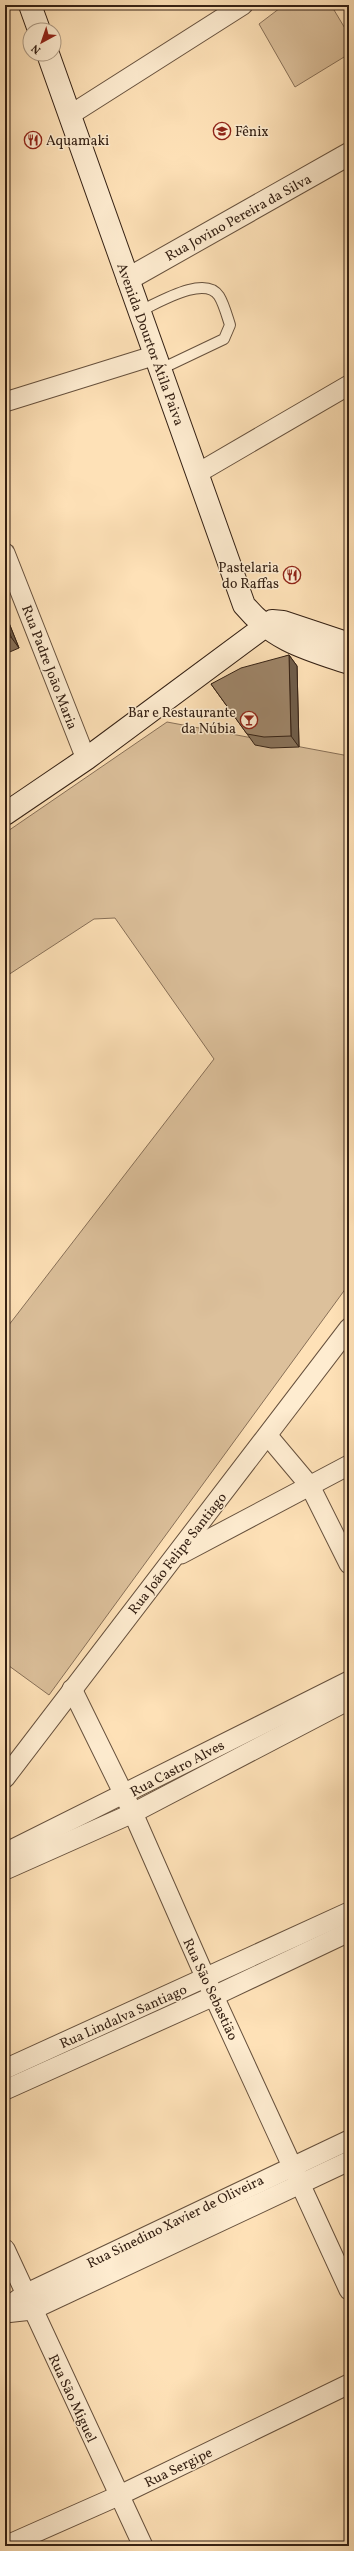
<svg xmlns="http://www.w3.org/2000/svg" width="354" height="2551" font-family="Vollkorn,serif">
  <rect width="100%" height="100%" fill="#fee1b7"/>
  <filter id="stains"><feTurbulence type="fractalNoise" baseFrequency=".005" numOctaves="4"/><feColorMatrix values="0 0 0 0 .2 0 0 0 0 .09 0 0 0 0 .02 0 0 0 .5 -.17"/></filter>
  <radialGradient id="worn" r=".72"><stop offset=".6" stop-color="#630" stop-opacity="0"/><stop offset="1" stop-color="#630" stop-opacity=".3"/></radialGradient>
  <!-- green -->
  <g fill="#dcc09b" stroke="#887058">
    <polygon points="284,5 331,5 349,35 349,54 295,87 259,24"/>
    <polygon points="167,722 349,756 349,1284 49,1695 5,1663 5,1330 214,1059 115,918 94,919 5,977 5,833"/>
  </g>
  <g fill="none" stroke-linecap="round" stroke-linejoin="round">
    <defs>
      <path id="service" d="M140,311c18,-8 65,-37 79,-15 5,8 8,20 11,29l-6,14 -63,30"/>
      <g id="minor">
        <polyline points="70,115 243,5"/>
        <polyline points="5,402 156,355"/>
        <polyline points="198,473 349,385"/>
        <polyline points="5,553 86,759"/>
        <polyline points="268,1436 310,1486 349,1564"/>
        <polyline points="181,1554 349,1465"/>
        <polyline points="72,1689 133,1813 206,1979 349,2290"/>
        <polyline points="5,1778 349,1328"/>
        <polyline points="5,1853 349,1681"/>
        <polyline points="5,1870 133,1813 349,1700"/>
        <polyline points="5,2069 349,1912"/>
        <polyline points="5,2090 214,1996 349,1932"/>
        <polyline points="5,2249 143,2546"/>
        <polyline points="5,2309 25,2294 349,2140"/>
        <polyline points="5,2313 32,2310 349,2161"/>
        <polyline points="5,2546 118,2496 349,2384"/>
      </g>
      <polyline id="tertiary" points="128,279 349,154"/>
      <g id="secondary">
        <polyline points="30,5 39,30"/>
        <path d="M48,54l196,551c30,36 63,44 105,58"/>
        <polyline points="5,814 86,759 272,621 283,622 349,644"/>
      </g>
    </defs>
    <!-- service casing -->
    <use href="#service" stroke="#67513d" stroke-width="12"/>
    <!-- minor casing -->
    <use href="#minor" stroke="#67513d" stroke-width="21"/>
    <!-- tertiary casing -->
    <use href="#tertiary" stroke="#67513d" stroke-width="24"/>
    <!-- secondary casing -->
    <use href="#secondary" stroke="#352114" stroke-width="24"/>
    <!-- service -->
    <use href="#service" stroke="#feecd0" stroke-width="10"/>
    <!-- minor -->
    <use href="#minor" stroke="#feecd0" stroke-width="19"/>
    <!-- tertiary -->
    <use href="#tertiary" stroke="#feecd0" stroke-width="22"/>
    <!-- secondary -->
    <use href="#secondary" stroke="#feecd0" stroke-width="22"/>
  </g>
  <!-- wall -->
  <g fill="#88725a" stroke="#352114">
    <polygon points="5,616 9,623 19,648 5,654"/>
    <polygon points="289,655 297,666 299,747 271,748 255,745 211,684"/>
  </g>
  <!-- shaded-wall -->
  <g fill="#6f5d4a" stroke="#352114">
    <polygon points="5,616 9,623 19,648 11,637 5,620"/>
    <polygon points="289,655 297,666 299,747 291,736"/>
  </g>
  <!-- building -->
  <g fill="#9e8569" stroke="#352114">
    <polygon points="5,620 11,637 5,640"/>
    <polygon points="289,655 291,736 264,737 247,734 211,684 241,668"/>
  </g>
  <!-- icons -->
  <defs>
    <symbol id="school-ring" viewBox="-11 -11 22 22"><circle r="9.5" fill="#feecd0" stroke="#8f2418" stroke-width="1.5"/><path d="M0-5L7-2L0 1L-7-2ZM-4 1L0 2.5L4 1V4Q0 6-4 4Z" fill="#8f2418"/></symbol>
    <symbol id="restaurant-ring" viewBox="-11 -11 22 22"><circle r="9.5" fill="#feecd0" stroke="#8f2418" stroke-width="1.5"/><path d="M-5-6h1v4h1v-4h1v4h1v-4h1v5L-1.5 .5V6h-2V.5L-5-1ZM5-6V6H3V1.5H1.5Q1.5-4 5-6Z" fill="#8f2418"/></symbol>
    <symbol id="bar-ring" viewBox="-11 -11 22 22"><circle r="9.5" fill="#feecd0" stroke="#8f2418" stroke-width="1.5"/><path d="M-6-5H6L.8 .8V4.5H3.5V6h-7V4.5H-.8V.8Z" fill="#8f2418"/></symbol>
  </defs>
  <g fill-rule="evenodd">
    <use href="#school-ring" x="212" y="121" width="20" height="20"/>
    <use href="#restaurant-ring" x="23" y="130" width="20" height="20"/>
    <use href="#restaurant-ring" x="282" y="565" width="20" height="20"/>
    <use href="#bar-ring" x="239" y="710" width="20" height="20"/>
  </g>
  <g text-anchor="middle" stroke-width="3" stroke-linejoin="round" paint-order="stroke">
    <!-- poi labels -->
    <g font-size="14" fill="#352114" stroke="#feecd0" text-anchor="start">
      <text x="235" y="136">Fênix</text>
      <text x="46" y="145">Aquamaki</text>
      <text x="279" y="572" text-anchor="end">Pastelaria<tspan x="279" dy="16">do Raffas</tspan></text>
      <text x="236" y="717" text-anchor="end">Bar e Restaurante<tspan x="236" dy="16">da Núbia</tspan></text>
    </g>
    <!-- street labels -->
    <g font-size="14" fill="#352114" stroke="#feecd0">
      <text transform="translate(238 217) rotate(-29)" y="5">Rua Jovino Pereira da Silva</text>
      <text transform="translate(151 344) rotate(70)" y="5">Avenida Dourtor Átila Paiva</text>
      <text transform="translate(50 667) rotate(69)" y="5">Rua Padre João Maria</text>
      <text transform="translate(177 1553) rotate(-52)" y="5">Rua João Felipe Santiago</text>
      <text transform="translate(177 1768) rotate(-28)" y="5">Rua Castro Alves</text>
      <text transform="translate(211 1989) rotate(65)" y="5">Rua São Sebastião</text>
      <text transform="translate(123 2016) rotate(-24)" y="5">Rua Lindalva Santiago</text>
      <text transform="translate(175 2221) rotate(-26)" y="5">Rua Sinedino Xavier de Oliveira</text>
      <text transform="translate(73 2398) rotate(65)" y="5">Rua São Miguel</text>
      <text transform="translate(178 2467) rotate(-26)" y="5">Rua Sergipe</text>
    </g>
  </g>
  <!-- margin -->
  <rect width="354" height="2551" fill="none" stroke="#fee1b7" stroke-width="20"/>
  <rect x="6" y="6" width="342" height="2539" fill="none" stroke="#352114" stroke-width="2"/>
  <rect x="10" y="10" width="334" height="2531" fill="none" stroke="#352114"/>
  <!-- north arrow -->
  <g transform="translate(42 42) rotate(220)"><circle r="19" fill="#feecd0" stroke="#ae9b85"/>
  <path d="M0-3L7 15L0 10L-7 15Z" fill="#8f2418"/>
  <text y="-6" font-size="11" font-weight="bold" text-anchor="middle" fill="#352114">N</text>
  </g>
  <rect width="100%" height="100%" filter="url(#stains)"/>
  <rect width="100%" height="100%" fill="url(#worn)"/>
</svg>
